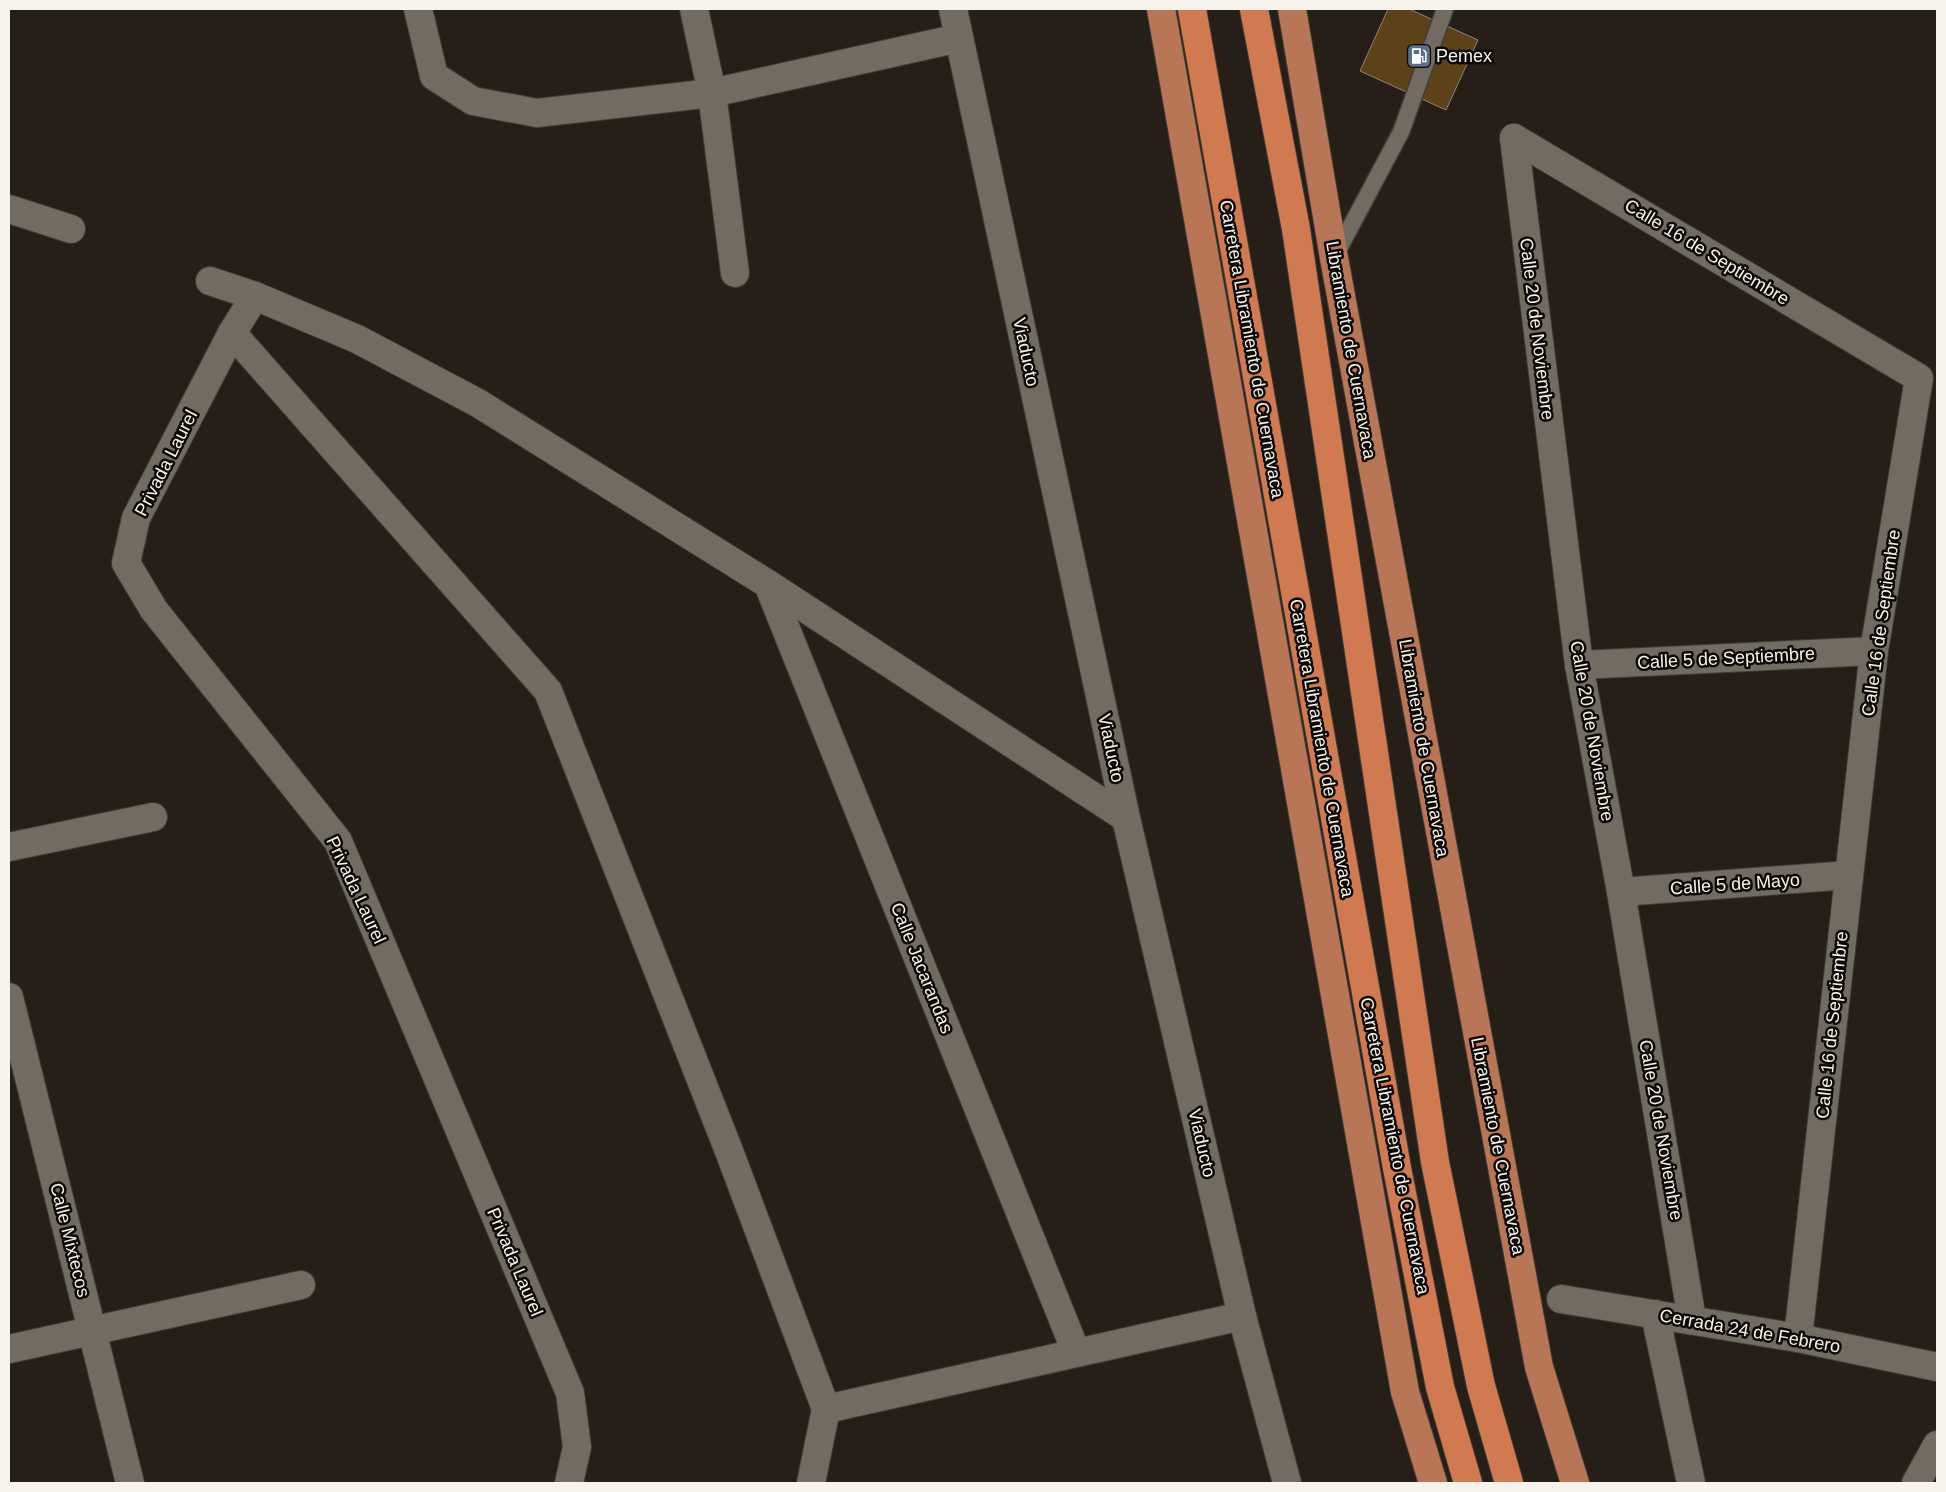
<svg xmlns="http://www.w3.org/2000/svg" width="1946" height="1492" font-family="Helvetica,sans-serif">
  <rect width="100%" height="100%" fill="#251f17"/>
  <!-- building -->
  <polygon fill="#5d4118" stroke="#8b847b" points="1388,9 1409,9 1478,40 1446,110 1360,71"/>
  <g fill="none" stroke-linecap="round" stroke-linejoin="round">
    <defs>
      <polyline id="service" points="1335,256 1401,132 1445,9"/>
      <g id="minor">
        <polyline points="418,9 434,76 473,101 537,113 712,93 959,38"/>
        <polyline points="694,9 712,93 735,273"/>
        <polyline points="953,9 1126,818 1242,1316 1287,1483"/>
        <polyline points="1514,138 1919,378 1874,651 1798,1338"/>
        <polyline points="1514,138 1579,665 1621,892 1692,1320"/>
        <polyline points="9,209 71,229"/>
        <polyline points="210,281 255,296 357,339 478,403 768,584 1126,818"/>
        <polyline points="255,296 232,333 136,518 126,563 154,610 338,841 570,1393 577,1447 569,1483"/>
        <polyline points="232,333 548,691 729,1151 826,1409 811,1483"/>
        <polyline points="768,584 1076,1352"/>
        <polyline points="1579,665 1874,651"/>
        <polyline points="9,847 153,817"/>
        <polyline points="1621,892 1849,875"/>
        <polyline points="9,997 130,1483"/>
        <polyline points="1561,1299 1798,1338 1937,1367"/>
        <polyline points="1655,1314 1691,1483"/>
        <polyline points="9,1349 301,1285"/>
        <polyline points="826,1409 1242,1316"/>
      </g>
      <polyline id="tertiary" points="1916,1483 1937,1445"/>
      <g id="primary">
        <polyline points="1161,9 1405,1392 1433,1483"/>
        <polyline points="1292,9 1334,258 1539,1367 1575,1483"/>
      </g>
      <g id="trunk">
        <polyline points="1192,9 1397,1168 1440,1387 1468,1483"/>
        <polyline points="1254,9 1296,229 1435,1162 1481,1386 1509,1483"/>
      </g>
    </defs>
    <!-- service casing -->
    <use href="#service" stroke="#413c37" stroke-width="19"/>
    <!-- minor casing -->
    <use href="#minor" stroke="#413c37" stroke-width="30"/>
    <!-- tertiary casing -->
    <use href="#tertiary" stroke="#413c37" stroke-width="30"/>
    <!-- primary casing -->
    <use href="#primary" stroke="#413c37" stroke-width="30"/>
    <!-- trunk casing -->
    <use href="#trunk" stroke="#413c37" stroke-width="30"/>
    <!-- service -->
    <use href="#service" stroke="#726b62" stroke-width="16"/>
    <!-- minor -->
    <use href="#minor" stroke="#726b62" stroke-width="28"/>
    <!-- tertiary -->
    <use href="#tertiary" stroke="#726b62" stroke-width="28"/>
    <!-- primary -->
    <use href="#primary" stroke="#b97656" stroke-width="28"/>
    <!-- trunk -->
    <use href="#trunk" stroke="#d17a52" stroke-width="28"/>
  </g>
  <!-- icons -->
  <defs>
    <symbol id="fuel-square" viewBox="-11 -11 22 22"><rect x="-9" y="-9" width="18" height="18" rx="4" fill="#5c6f8a" stroke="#0c0906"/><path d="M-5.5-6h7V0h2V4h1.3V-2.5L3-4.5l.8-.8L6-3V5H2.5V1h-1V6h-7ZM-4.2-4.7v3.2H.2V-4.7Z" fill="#fff"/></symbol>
  </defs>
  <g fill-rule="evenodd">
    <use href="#fuel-square" x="1405" y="42" width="28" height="28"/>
  </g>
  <g text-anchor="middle" stroke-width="5" stroke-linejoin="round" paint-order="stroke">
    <!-- poi labels -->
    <g font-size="18" fill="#f6f2ec" stroke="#0c0906" text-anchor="start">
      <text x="1436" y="62">Pemex</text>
    </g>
    <!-- street labels -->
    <g font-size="18" fill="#f6f2ec" stroke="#0c0906">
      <text transform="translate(1707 252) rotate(31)" y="6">Calle 16 de Septiembre</text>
      <text transform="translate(1537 329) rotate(83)" y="6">Calle 20 de Noviembre</text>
      <text transform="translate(1252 349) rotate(80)" y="6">Carretera Libramiento de Cuernavaca</text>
      <text transform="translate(1351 350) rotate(80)" y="6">Libramiento de Cuernavaca</text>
      <text transform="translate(1026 352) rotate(78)" y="6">Viaducto</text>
      <text transform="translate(166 463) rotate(-63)" y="6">Privada Laurel</text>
      <text transform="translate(1881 623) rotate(-82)" y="6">Calle 16 de Septiembre</text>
      <text transform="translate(1726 658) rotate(-3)" y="6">Calle 5 de Septiembre</text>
      <text transform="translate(1592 731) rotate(80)" y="6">Calle 20 de Noviembre</text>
      <text transform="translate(1111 748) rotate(78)" y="6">Viaducto</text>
      <text transform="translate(1322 748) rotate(80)" y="6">Carretera Libramiento de Cuernavaca</text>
      <text transform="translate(1424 748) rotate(80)" y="6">Libramiento de Cuernavaca</text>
      <text transform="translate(1735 884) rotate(-4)" y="6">Calle 5 de Mayo</text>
      <text transform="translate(356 890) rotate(65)" y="6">Privada Laurel</text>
      <text transform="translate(922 968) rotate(68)" y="6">Calle Jacarandas</text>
      <text transform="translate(1832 1025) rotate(-84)" y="6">Calle 16 de Septiembre</text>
      <text transform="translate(1661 1130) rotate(80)" y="6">Calle 20 de Noviembre</text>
      <text transform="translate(1202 1143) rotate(77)" y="6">Viaducto</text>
      <text transform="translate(1395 1146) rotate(79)" y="6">Carretera Libramiento de Cuernavaca</text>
      <text transform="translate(1498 1146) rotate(79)" y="6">Libramiento de Cuernavaca</text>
      <text transform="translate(70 1240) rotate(76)" y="6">Calle Mixtecos</text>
      <text transform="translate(515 1262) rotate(67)" y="6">Privada Laurel</text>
      <text transform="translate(1750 1331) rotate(10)" y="6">Cerrada 24 de Febrero</text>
    </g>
  </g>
  <!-- border -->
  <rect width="1946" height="1492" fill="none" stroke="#f6f2ec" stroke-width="20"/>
</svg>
